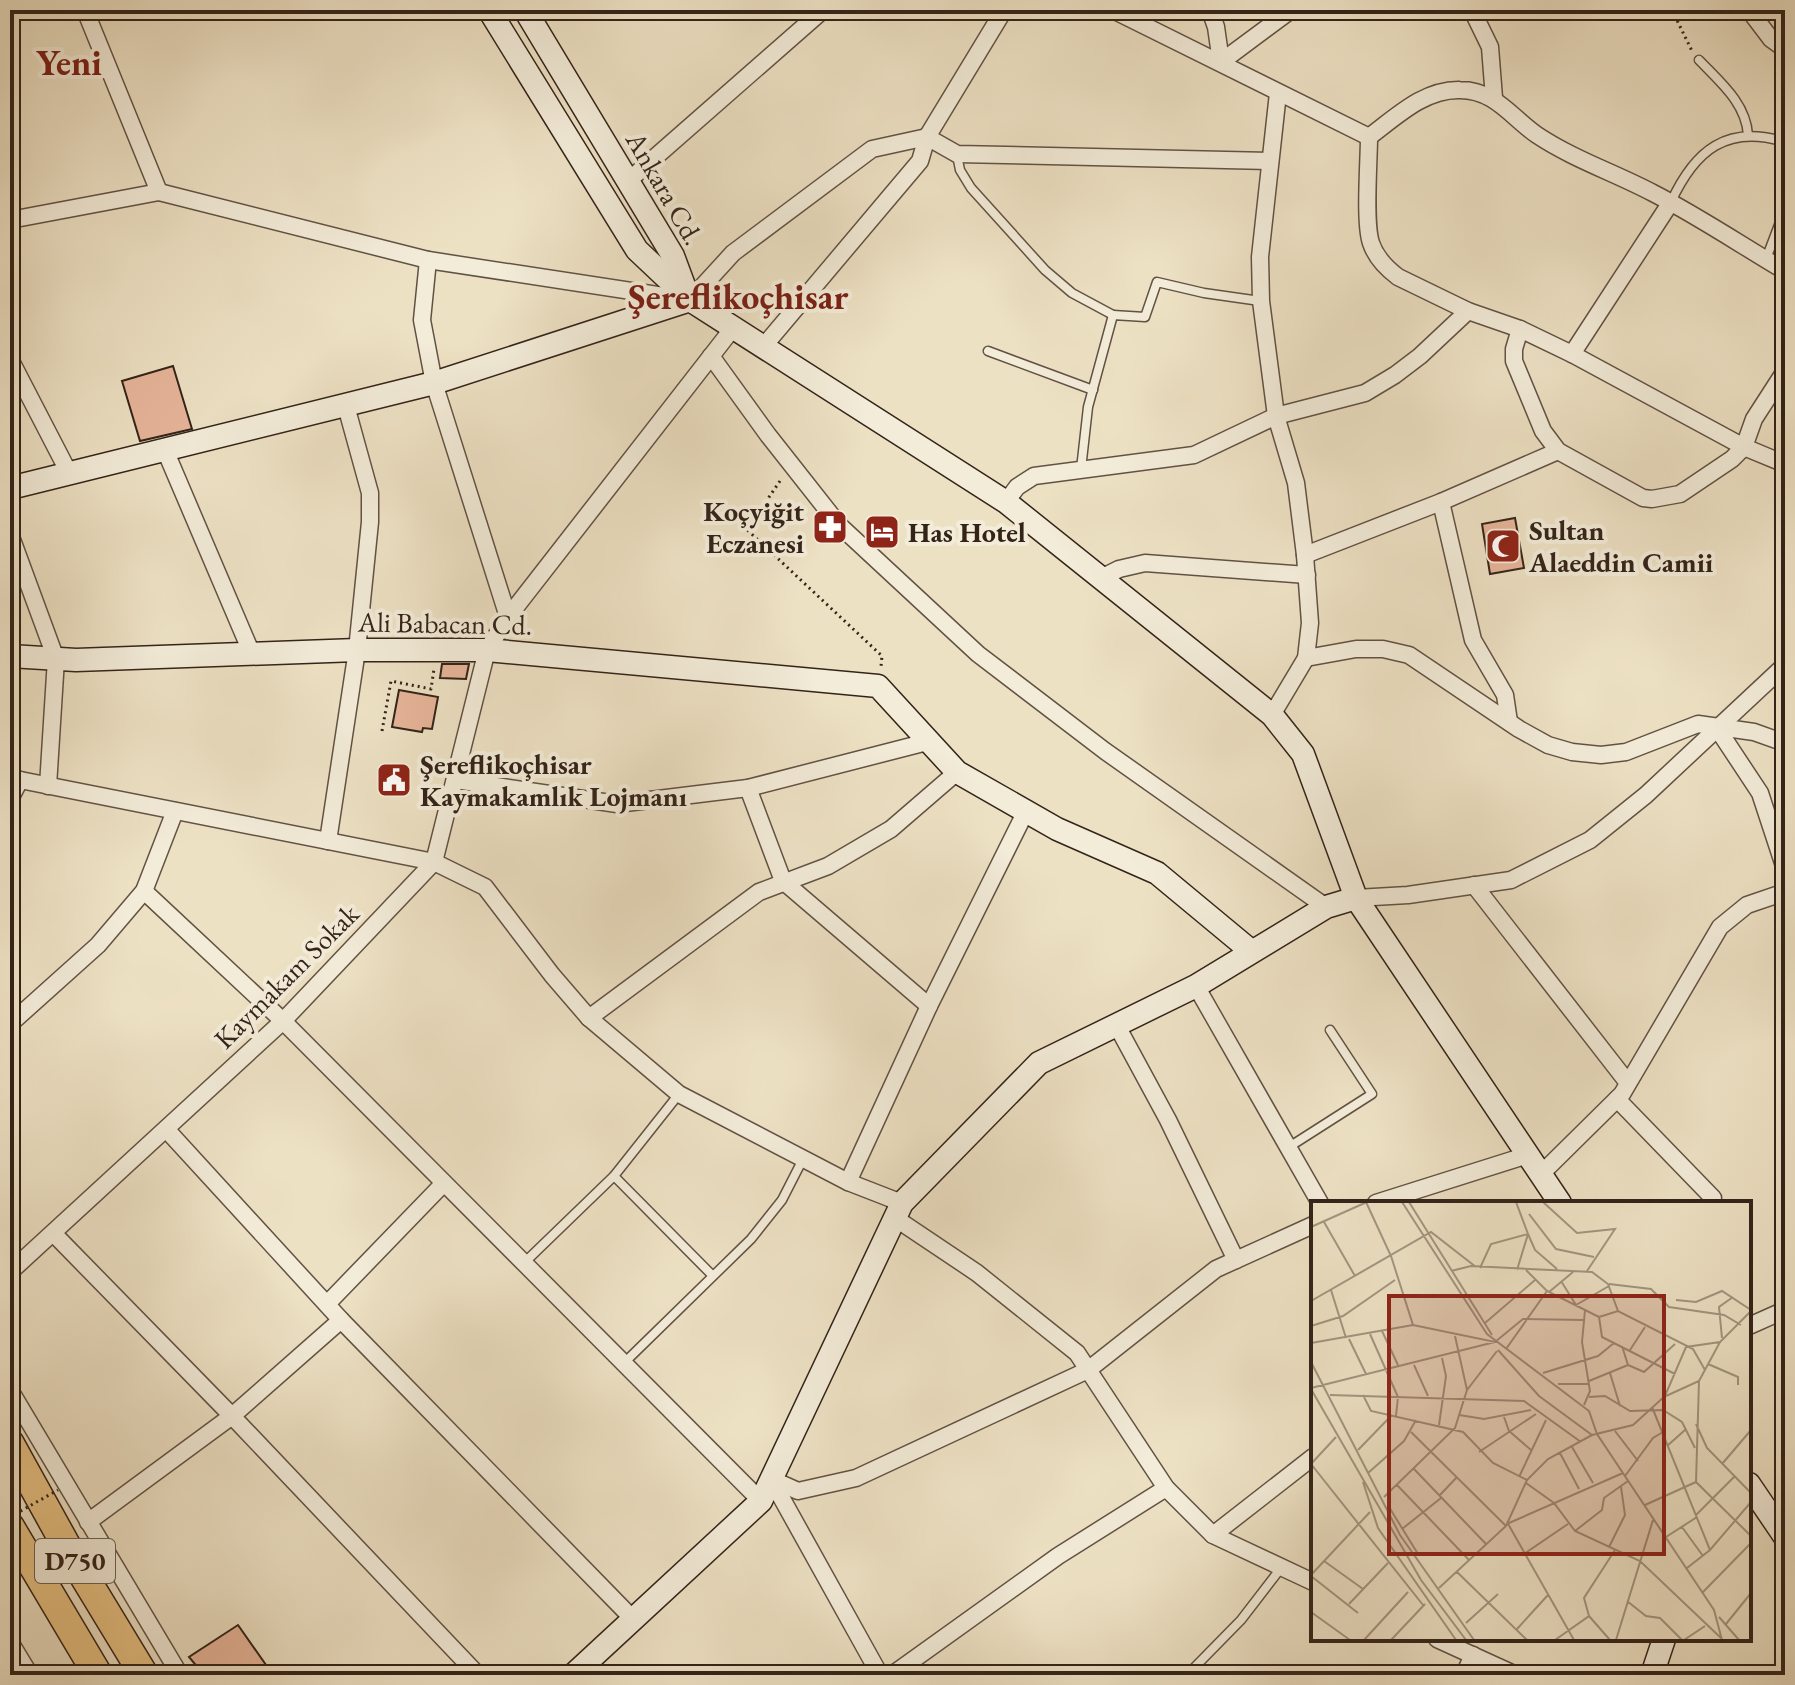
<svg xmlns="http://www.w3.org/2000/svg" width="1795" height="1685" font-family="'EB Garamond',serif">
  <rect width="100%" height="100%" fill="#ede1c4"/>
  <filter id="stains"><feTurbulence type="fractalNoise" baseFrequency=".0025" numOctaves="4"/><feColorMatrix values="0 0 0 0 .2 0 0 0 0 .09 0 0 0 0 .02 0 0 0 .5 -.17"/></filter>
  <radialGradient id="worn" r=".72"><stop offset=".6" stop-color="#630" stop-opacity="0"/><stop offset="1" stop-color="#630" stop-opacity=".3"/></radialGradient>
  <!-- building -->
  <g fill="#e7b59a" stroke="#332319" stroke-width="2">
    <polygon points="173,366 192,429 140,441 122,381"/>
    <polygon points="1515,518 1524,568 1490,574 1482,524"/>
    <polygon points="442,664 469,664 466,679 440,678"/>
    <polygon points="399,690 438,697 432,729 423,728 422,732 392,727"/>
    <polygon points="238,1625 273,1675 204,1675 189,1657"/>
  </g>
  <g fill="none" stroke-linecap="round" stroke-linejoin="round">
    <defs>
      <g id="lane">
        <path d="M1699,60c21,22 47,43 49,75"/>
        <polyline points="957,155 960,170 971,188 1045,270 1072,293 1113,315"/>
        <path d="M1671,202c24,-52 56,-78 114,-60"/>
        <polyline points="1766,259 1785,209"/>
        <polyline points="988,351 1093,390"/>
        <polyline points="1081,469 1088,407 1113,315 1145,317 1157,282 1204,293 1260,301"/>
        <polyline points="10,997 23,1011"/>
        <polyline points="1289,1147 1372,1094 1330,1030"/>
        <polyline points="614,1176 712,1275"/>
        <polyline points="524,1263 614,1176 679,1094"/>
        <polyline points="624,1363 751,1239 782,1200 803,1159"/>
        <polyline points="1187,1675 1241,1620 1281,1568"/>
      </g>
      <g id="street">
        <polyline points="85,10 159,192"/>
        <polyline points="1113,10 1369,137"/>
        <polyline points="1210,10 1216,27 1221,62 1291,10"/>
        <polyline points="1472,10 1490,47 1494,98"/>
        <polyline points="1749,10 1771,39 1785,49"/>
        <path d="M1369,137c0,25 -5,85 2,106 5,15 15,25 27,34l70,34 52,18 52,25 172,93 41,17"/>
        <path d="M1369,137c27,-20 55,-48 91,-47 35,0 51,27 77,45 36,24 78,38 116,58 45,23 88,52 132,78"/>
        <polyline points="628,181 823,10"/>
        <polyline points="10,220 159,192 428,260 690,300 733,253 872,149 927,137 957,154 1270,161"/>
        <polyline points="1520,329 1514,349 1514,361 1543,431 1558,451 1643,498 1652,499 1680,494 1732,459 1744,447 1754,419 1785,371"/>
        <polyline points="763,347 920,161 927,137 1004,10"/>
        <polyline points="1572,354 1671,202"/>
        <polyline points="711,356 768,435 839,525 978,654 1105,751 1326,907"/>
        <polyline points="10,359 69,473"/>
        <polyline points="165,450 252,654"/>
        <polyline points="1006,502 1017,487 1034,476 1194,455 1276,416 1365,393 1395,375 1420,356 1468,311"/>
        <polyline points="1441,502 1473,640 1505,695 1509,722"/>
        <polyline points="10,534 56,659 48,786"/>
        <polyline points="1305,555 1441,502 1558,451"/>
        <polyline points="1101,578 1119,569 1145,563 1307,575"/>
        <polyline points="508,617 733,328"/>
        <polyline points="1306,658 1356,649 1383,649 1409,655 1519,729 1548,745 1572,752 1601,755 1626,752 1698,724 1754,732 1785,743"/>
        <polyline points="1272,715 1306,658 1310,623 1305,555 1296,483 1276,416 1261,301 1260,257 1278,93"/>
        <polyline points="1717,728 1760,793 1785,869"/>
        <polyline points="10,778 434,862 485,887 552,975 589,1018 679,1094 848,1182 902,1203"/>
        <polyline points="456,780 617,804 748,788 927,742"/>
        <polyline points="748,788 783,881 929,1006"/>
        <polyline points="10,799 20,780"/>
        <polyline points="328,841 357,650 370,522 370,493 346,406"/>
        <polyline points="1474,885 1628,1083"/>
        <polyline points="144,891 283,1021 761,1501"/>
        <polyline points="1356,898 1408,895 1511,880 1590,840 1646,795 1785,665"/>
        <polyline points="1196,986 1320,1203"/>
        <polyline points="589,1018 759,892 828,866 891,829 957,772"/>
        <polyline points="10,1024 98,945 144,891 175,811"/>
        <polyline points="1116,1024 1168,1120 1236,1260"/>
        <polyline points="1617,1099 1713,1198"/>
        <polyline points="166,1129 341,1320 633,1619"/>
        <polyline points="1541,1174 1622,1094 1720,927 1747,905 1785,892"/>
        <polyline points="848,1182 929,1006 1026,811"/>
        <polyline points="1376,1203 1528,1155"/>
        <polyline points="895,1218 977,1273 1077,1353 1166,1488 1213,1535 1313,1582"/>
        <polyline points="53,1233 232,1416 478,1675"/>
        <polyline points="10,1272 283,1021 434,862 487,650 508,617 434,383 422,320 428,260"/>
        <polyline points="327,1304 444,1183"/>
        <polyline points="1749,1326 1785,1310"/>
        <polyline points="10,1390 180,1675"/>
        <polyline points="771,1479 798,1491 856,1478 1088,1370 1216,1269 1313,1225"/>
        <polyline points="771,1479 880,1675"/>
        <polyline points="88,1522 232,1416 341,1320"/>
        <polyline points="1213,1535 1313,1457"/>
        <polyline points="1437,1639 1516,1675"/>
        <polyline points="10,1642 30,1675"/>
        <polyline points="892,1675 1058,1556 1166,1488"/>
        <polyline points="1464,1675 1473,1655"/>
      </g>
      <g id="secondary">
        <polyline points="489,10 637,250 690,300 1006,502 1272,715 1303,754 1356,898 1560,1203"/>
        <polyline points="525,10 673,256 686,291"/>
        <polyline points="10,488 434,383 690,300"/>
        <polyline points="10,656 76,660 357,650 487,650 878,686 957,772 1057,829 1157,873 1251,951"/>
        <polyline points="1749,1484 1785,1537"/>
        <polyline points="573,1675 761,1501 902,1203 1039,1063 1196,986 1326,907 1356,898"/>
        <polyline points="1652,1675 1664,1639"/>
      </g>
      <g id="highway">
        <polyline points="10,1444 73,1558 144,1675"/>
        <polyline points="10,1527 98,1675"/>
      </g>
    </defs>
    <!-- lane casing -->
    <use href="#lane" stroke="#625244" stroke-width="11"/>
    <!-- street casing -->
    <use href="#street" stroke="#625244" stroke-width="19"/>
    <!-- secondary casing -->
    <use href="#secondary" stroke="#332319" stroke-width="25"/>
    <!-- highway casing -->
    <use href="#highway" stroke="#332319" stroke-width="31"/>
    <!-- path -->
    <g stroke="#332319" stroke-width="3" stroke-dasharray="2 4" stroke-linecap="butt">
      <polyline points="1672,10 1692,51"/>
      <polyline points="780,481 765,503 742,525 882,656 881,666"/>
      <polyline points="382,731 391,681 431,689 434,669"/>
    </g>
    <!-- lane -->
    <use href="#lane" stroke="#f3ecd9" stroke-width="8"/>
    <!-- street -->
    <use href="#street" stroke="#f3ecd9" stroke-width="16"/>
    <!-- secondary -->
    <use href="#secondary" stroke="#f3ecd9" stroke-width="22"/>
    <!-- highway -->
    <use href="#highway" stroke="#e6c082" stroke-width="28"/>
    <!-- path-bridge -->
    <polyline stroke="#332319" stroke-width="3" stroke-dasharray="2 4" stroke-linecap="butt" points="10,1517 58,1490"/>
  </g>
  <!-- icons -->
  <defs>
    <symbol id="pharmacy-square" viewBox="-11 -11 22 22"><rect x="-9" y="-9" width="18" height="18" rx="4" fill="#8f2418" stroke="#f3ecd9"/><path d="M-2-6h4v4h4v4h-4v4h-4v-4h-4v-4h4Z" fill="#fff"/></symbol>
    <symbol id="hotel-square" viewBox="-11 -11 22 22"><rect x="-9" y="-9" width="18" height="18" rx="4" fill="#8f2418" stroke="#f3ecd9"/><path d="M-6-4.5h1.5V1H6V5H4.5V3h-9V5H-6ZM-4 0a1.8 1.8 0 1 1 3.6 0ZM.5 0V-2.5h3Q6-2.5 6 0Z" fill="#fff"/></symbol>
    <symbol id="mosque-square" viewBox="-11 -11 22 22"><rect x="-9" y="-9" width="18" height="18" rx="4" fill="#8f2418" stroke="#f3ecd9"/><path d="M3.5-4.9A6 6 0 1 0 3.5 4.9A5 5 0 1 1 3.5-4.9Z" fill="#fff"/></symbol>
    <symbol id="civic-square" viewBox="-11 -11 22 22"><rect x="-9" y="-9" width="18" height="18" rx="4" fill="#8f2418" stroke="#f3ecd9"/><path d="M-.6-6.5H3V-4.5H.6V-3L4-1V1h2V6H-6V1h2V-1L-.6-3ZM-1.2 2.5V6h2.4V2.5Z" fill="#fff"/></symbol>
  </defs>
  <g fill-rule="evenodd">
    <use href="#pharmacy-square" x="810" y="507" width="40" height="40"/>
    <use href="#hotel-square" x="862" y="512" width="40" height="40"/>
    <use href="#mosque-square" x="1483" y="526" width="40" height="40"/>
    <use href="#civic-square" x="374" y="760" width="40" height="40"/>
  </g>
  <g text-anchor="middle" stroke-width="8" stroke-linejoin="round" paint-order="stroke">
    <!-- shield labels -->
    <rect fill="#f3ecd9" stroke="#6d5f53" stroke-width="2" x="35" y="1539" width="80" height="44" rx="6"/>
    <g font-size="26" font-weight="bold" fill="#332319">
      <text x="75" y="1570">D750</text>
    </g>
    <!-- street labels -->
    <g font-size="28" fill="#332319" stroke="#f3ecd9">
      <text transform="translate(665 188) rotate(60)" y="10">Ankara Cd.</text>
      <text transform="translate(445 623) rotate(1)" y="10">Ali Babacan Cd.</text>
      <text transform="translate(286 976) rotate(-45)" y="10">Kaymakam Sokak</text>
    </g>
    <!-- poi labels -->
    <g font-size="28" font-weight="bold" fill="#332319" stroke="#f3ecd9" text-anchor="start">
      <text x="804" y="521" text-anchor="end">Koçyiğit<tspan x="804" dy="32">Eczanesi</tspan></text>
      <text x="1529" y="540">Sultan<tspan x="1529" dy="32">Alaeddin Camii</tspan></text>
      <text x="908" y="542">Has Hotel</text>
      <text x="420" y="774">Şereflikoçhisar<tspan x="420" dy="32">Kaymakamlık Lojmanı</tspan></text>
    </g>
    <!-- district labels -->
    <g font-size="36" font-weight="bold" fill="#7a1f14" stroke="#f3ecd9">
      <text x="69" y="75">Yeni</text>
      <text x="738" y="309">Şereflikoçhisar</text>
    </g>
  </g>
  <!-- overview -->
  <g transform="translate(1311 1201)">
    <rect width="440" height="440" fill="#ede1c4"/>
    <path fill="none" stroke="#a39580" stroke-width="2" d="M55,1l25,54 22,69M91,1l85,132 102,77 8,23 117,176 8,30M98,1l83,133M205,1l12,32 -11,36M232,1l34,31 38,-4 -28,42M218,13l27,35 38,8M13,21l31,54M0,26l56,-25M169,67l11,-24 37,-10 7,16 22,19M215,69l21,21 52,26M140,70l20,-5 121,6 16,12 10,27M250,80l15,24 33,-19M298,83l42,5 18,18 55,8 17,10M20,89l15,48M238,91l24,-20M365,99l20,2 26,-11 29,19M0,100l120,-69 45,35M288,116l19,-6 75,38 12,21M288,116l3,20 73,37M174,122l50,-43M0,125l32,-10 52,-36M71,130l16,34M59,133l28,63 -2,19M411,137l-3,-31 14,-10M38,138l17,35M0,142l102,-18 82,17 28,-23 61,1M311,145l6,19 16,7 31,-28M195,148l41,-58M187,149l41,46 53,39M319,149l15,-23M0,161l89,173 74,105M397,163l30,13v8M103,164l14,31M232,172l55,-17 16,-13M299,172l10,33M278,180l39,-16M388,180l-3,101 55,54M247,183h31M0,187l184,-46M0,188l110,191 45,60M156,189l30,-39M19,194l194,6 57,41M52,194l8,16 92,21 30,31 34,17M355,195l33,-15 21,-39 31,-31M278,196l16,-1 25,15 33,-1 19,12 13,26M273,204l6,-14 -8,-49 3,-32M341,206l58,143M148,214l25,4 47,-9M193,216l5,14 22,19M385,223l11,24 44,45M128,224l7,-49 -4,-18M304,230l23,30M100,231l95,94M356,245l18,-16M261,246l21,36M47,249l34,-35M168,251l57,-38M249,252l19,36M0,263l112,141M0,263l25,-27M411,263l29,-34M103,268l72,75M57,272l36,-32 12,-21M314,275l28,-38 10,-6M208,276l27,-57M52,281l15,46 78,112M215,282l28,20 21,28 65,30 81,77M86,284l72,75M128,295l18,-19M73,296l71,-69 12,-38 -12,-54M334,304l51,-23M78,306l29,47M385,314l38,-38M196,321l67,118M198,322l114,-50M371,326l21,29M91,328l39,-31M264,330l27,-21 2,-12 24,-17M355,336l31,-20M298,346l16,-32 -4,-28M213,353l44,-30M13,360l39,28M376,367l23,-18 41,-48M145,370l71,69M0,374l59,-63M0,375l47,37M128,387l67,-62 21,-46 21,-21 44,-24 41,-10 32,-29 21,-49 34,-5M392,391l48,-49M316,400l19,15 14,2 22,22M38,403l39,-41M0,411l39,28M278,415l21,24M408,416l20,23M155,422l32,-29M415,423l25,-31M206,428l31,-34M53,439l44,-48M80,439l34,-36M244,439l34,-24 -5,-18 31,-48M305,439l37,-120M373,439l21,-14"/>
    <path fill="#8f2418" fill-opacity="0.15" stroke="#8f2418" stroke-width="4" d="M78,95h275v258h-275z"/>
    <rect width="440" height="440" fill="none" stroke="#332319" stroke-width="4"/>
  </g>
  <!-- margin -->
  <rect width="1795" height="1685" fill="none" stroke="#ede1c4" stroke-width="40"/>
  <rect x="12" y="12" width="1771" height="1661" fill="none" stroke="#332319" stroke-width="4"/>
  <rect x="20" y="20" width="1755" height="1645" fill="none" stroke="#332319" stroke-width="2"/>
  <rect width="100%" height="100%" filter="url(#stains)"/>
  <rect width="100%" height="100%" fill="url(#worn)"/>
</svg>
